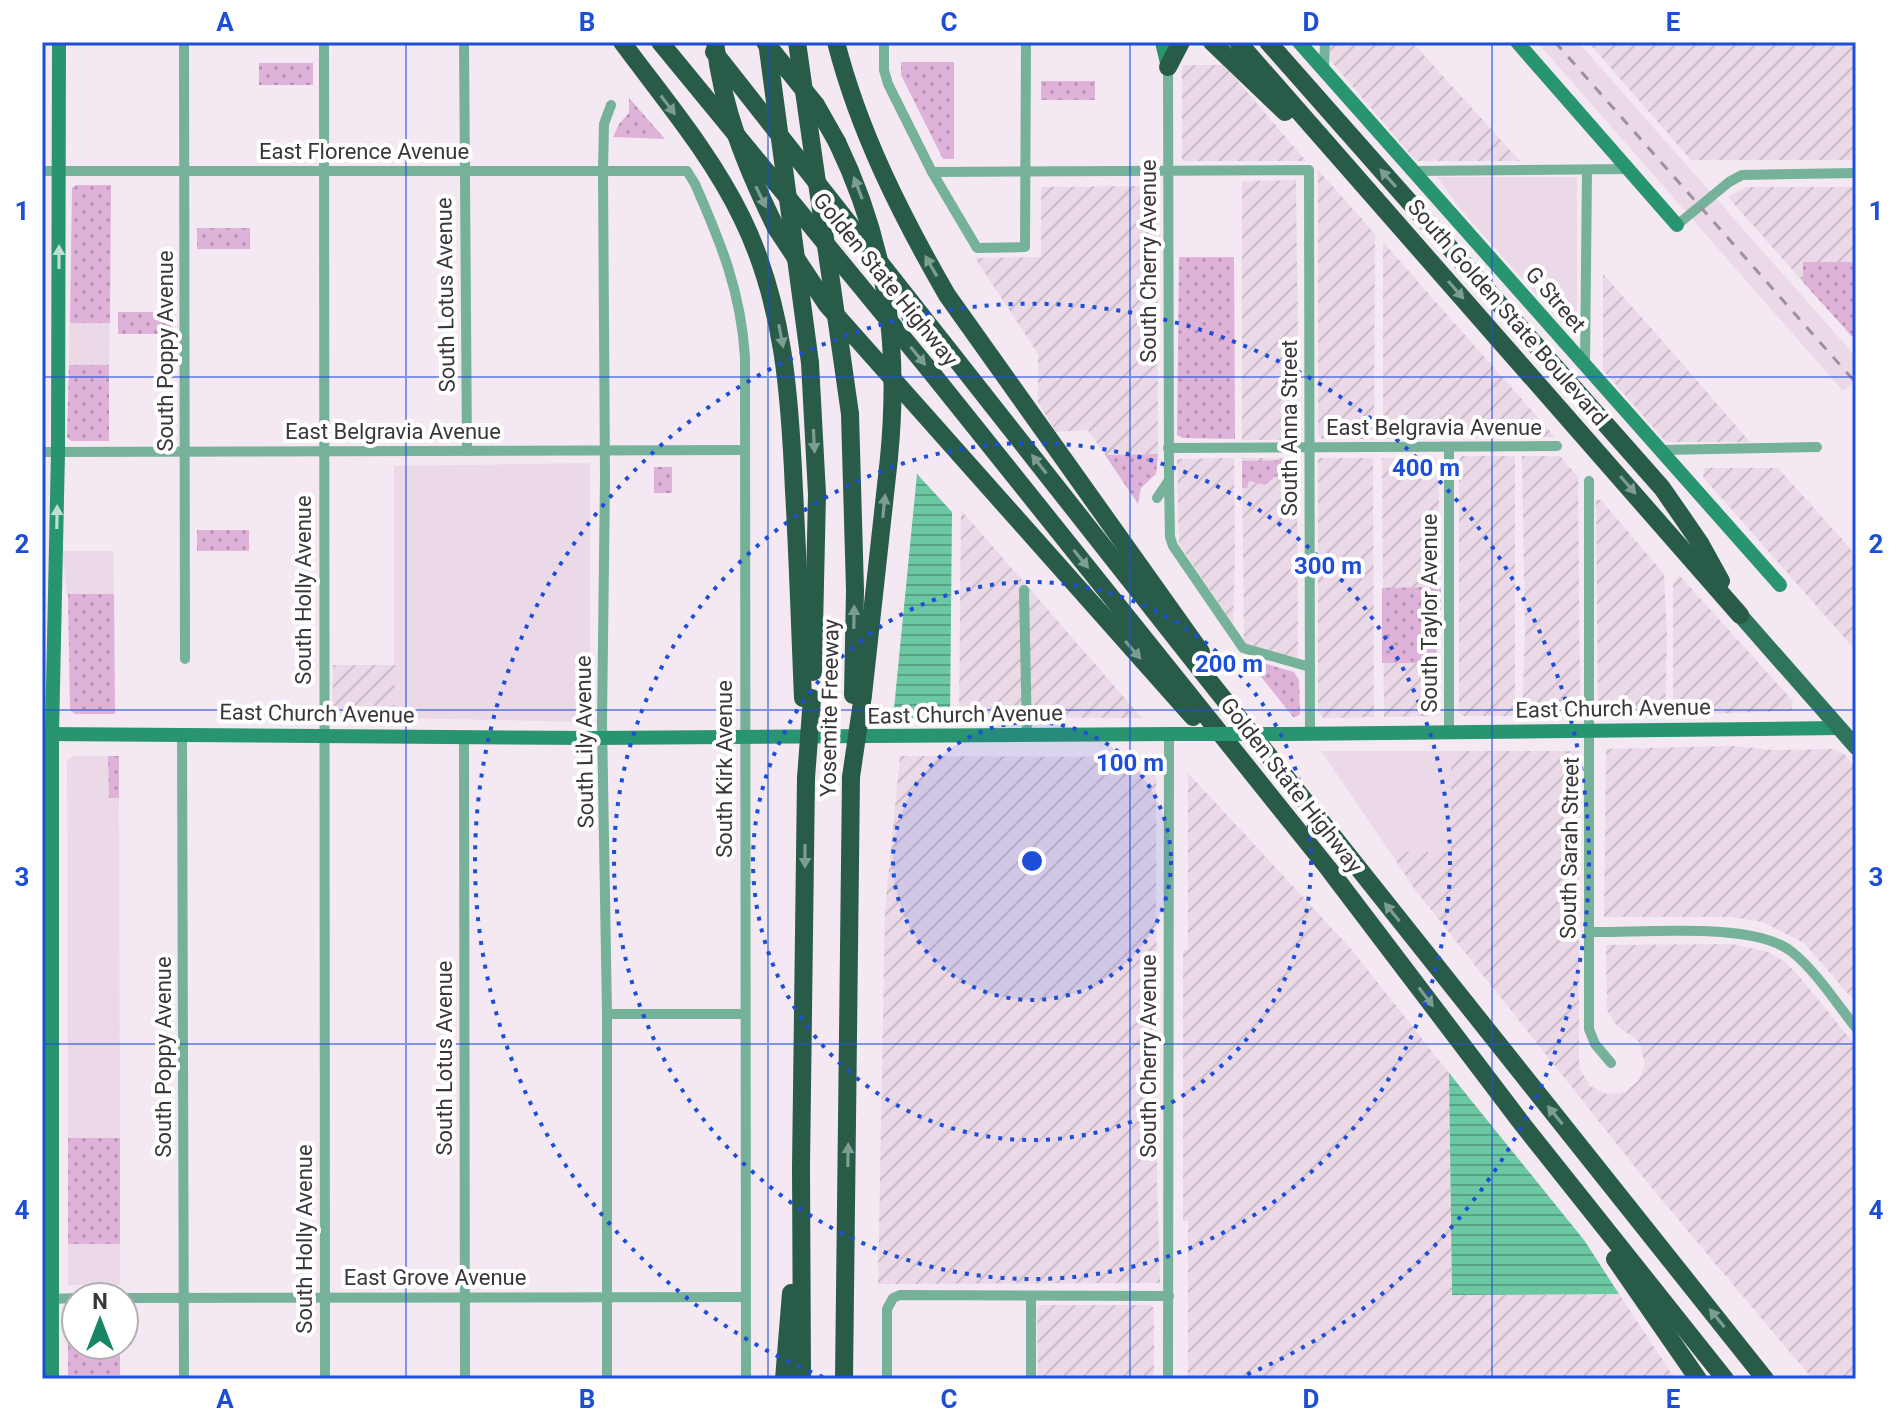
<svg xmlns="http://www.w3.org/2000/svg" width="1898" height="1421" font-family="Roboto,sans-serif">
  <defs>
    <pattern id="industrial-furrows" width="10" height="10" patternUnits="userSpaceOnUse" patternTransform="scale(2)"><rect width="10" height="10" fill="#ebd9e8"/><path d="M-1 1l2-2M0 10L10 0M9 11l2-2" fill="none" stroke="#cabbc8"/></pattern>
    <pattern id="grass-dots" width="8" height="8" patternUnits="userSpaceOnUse" patternTransform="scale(2)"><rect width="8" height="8" fill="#dfb2d9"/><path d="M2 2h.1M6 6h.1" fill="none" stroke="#b692b1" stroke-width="1.8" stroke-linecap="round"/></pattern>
    <pattern id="water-rules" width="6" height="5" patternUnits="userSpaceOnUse" patternTransform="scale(2)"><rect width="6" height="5" fill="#6cc7a3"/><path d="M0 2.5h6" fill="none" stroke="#5aa286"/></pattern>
  </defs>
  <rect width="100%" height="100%" fill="#f4e8f2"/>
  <!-- built -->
  <g fill="#ebd9e8">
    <polygon points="1537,42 1578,42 1856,357 1856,380 1843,391"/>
    <polygon points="1437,177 1577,177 1577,327 1565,327 1462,211"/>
    <polygon points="70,323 110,323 109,365 69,365"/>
    <polygon points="590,463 590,722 394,718 394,466"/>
    <polygon points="62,551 113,551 114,594 67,594"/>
    <polygon points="1321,751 1451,751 1451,852 1390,852"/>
    <polygon points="73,756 108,756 109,798 119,798 120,1138 68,1138 67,761"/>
    <rect x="68" y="1244" width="52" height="41"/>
  </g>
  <!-- industrial -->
  <g fill="url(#industrial-furrows)">
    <polygon points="1330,42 1412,42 1520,161 1416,161 1330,60"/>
    <polygon points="1588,42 1856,42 1856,160 1691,160"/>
    <polygon points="1182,65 1224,65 1306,161 1182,161"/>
    <polygon points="1318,170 1375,234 1374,439 1322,439 1318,434"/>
    <polygon points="1296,180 1299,435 1293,440 1242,440 1242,181"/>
    <polygon points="1157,186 1158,454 1105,455 1088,430 1056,432 1038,403 1038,354 975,258 1041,257 1041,187"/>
    <polygon points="1746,187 1856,187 1856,262 1804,262 1803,282 1728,197"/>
    <polygon points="1383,242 1555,437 1383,439"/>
    <polygon points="1603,274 1667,346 1750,442 1666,442 1603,370"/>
    <polygon points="1462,456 1515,456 1515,716 1463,716 1459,712 1459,460"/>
    <polygon points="1522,456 1560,456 1578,477 1580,712 1575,716 1522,716 1525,633"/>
    <polygon points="1435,457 1439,462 1438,716 1384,717 1382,458"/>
    <polygon points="1234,458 1235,556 1233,624 1179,544 1177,459"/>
    <polygon points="1242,458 1293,458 1297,462 1298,658 1251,648 1244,642"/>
    <polygon points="1318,458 1373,458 1374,717 1324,718 1318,712"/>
    <polygon points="1705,468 1778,468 1856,555 1856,651 1703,477"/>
    <polygon points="1596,500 1601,500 1664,574 1667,637 1665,715 1602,716 1598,711"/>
    <polygon points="961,510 1142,718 959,717"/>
    <polygon points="1679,575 1793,701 1791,711 1673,715 1673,584"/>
    <polygon points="333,665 395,665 394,718 337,719 332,714"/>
    <polygon points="1732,746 1773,750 1833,749 1844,754 1856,768 1856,1003 1804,943 1763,922 1732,917 1604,917 1606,749"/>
    <polygon points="1451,751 1579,751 1579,1068 1590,1086 1606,1094 1625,1092 1639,1080 1645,1064 1639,1042 1615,1024 1607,1010 1606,945 1732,944 1768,952 1785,962 1798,975 1856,1046 1856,1379 1813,1379 1788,1350 1651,1187 1413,887 1390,852 1451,852"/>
    <polygon points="900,756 1156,757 1157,1180 1160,1283 878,1284 885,909"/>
    <polygon points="1188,773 1352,950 1449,1073 1452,1295 1619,1294 1675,1379 1188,1379 1188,1221 1183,1221 1183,950 1188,949"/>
    <polygon points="1040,1305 1150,1305 1154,1308 1154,1379 1038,1379 1037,1309"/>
  </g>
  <!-- grass -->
  <g fill="url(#grass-dots)">
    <polygon points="901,62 954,62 954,159 943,159 901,75"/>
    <rect x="259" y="63" width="54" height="22"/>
    <rect x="1041" y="81" width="54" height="19"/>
    <polygon points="629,98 665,139 613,137 619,124 629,113"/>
    <polygon points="76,185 111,185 110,323 70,323 72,188"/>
    <rect x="197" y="228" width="53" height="21"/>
    <polygon points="1179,257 1234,257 1235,439 1183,438 1177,435"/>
    <polygon points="1803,262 1856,262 1856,341 1803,282"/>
    <polygon points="118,312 172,312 171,334 118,334"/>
    <polygon points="69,365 109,365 109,441 71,441 67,437"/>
    <polygon points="1158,454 1156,474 1141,488 1138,504 1105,455"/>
    <polygon points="1294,460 1294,486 1281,485 1282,479 1276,476 1265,485 1249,481 1247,488 1242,488 1242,461"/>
    <rect x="654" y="467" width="18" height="26"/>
    <rect x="197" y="530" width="52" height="21"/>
    <polygon points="1441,587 1441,630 1435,631 1436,663 1382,663 1382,588"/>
    <polygon points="68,594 114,594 115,714 75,714 70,710"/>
    <polygon points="1246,658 1294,672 1299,680 1300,714 1294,718"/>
    <polygon points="108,756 119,756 119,798 109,798"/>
    <rect x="68" y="1138" width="52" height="106"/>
    <polygon points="68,1311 76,1311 76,1345 120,1345 120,1375 68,1375"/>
  </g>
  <!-- water -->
  <g fill="url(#water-rules)">
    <polygon points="917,474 952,512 950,719 893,719"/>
    <polygon points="1449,1073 1584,1240 1619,1294 1452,1295"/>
  </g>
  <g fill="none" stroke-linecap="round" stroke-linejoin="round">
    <!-- street -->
    <g stroke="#75b299" stroke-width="10">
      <polyline points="184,42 185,659"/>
      <polyline points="324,42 325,1379"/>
      <polyline points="464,42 467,451"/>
      <polyline points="884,42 884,70 888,84 932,172 977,248 1025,247 1026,42"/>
      <polyline points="1324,70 1325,42"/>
      <path d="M42,171h645l8,13c26,59 46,108 50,173l1,1022"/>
      <polyline points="1413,171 1628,169"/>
      <polyline points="932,172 1309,170 1310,733"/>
      <polyline points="1677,225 1729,182 1742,175 1856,173"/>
      <polyline points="1585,366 1587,170"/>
      <polyline points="1449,447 1449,732"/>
      <polyline points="1168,448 1557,446"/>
      <polyline points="1660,450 1817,447"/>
      <polyline points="42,452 744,450"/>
      <polyline points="1589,481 1589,1029 1595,1044 1611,1063"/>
      <polyline points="1169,482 1170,537 1173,546 1243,648 1310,667"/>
      <polyline points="1157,498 1169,480 1168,64"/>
      <polyline points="1024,590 1027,736"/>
      <polyline points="182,734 184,1379"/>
      <polyline points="464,737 465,1379"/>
      <path d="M1591,932c50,1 163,-11 201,20 23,18 45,52 64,76"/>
      <polyline points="607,1014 745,1014"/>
      <polyline points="42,1294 52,1299 76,1298"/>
      <polyline points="124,1298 746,1297"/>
      <polyline points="607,1379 607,1014 602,722 605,479 603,171 604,124 611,105"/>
      <polyline points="887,1379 887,1309 893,1298 900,1295 1169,1296"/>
      <polyline points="1031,1379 1031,1296"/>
      <polyline points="1168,1379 1169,734"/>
    </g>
    <!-- secondary -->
    <g stroke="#289470" stroke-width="14">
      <polyline points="1162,42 1168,67"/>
      <polyline points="1299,42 1780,585"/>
      <polyline points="1517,42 1677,225"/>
      <polyline points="42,734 593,738 1172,734"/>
      <polyline points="1289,734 1840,728"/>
      <polyline points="52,1379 52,734 58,452 59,42"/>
    </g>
    <!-- primary -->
    <polyline stroke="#2e755b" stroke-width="16" points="1740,615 1856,747"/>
    <!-- highway -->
    <g stroke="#285c49" stroke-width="18">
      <path d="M622,42c42,57 89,112 120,176 42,86 48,178 52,273 4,69 6,138 9,207"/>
      <polyline points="660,42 927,367 1328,868 1523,1125 1725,1379"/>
      <polyline points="765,42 816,105 837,142"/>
      <path d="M836,42c23,90 65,173 111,253l254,357"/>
      <polyline points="1212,42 1285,112"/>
      <polyline points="1238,42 1740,615"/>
      <polyline points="1268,42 1662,488 1700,543 1721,581"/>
      <polyline points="714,52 1207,678 1765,1379"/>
      <polyline points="1168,67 1181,42"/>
      <polyline points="776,228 827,305 1193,717"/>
      <polyline points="810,363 817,494 813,672"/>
      <polyline points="850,414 855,590 853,695"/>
      <polyline points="863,695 889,458"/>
      <polyline points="1615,1259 1698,1379"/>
      <polyline points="784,1379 791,1293"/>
      <polyline points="802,1379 801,1167 806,778"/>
      <polyline points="844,1379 851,777"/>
    </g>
    <!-- rail -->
    <polyline stroke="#9b939a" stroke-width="3" stroke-dasharray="10 10" stroke-linecap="butt" points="1555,42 1856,383"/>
    <!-- secondary-bridge -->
    <polyline stroke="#289470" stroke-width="14" points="1172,734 1289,734"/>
    <!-- highway-bridge -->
    <g stroke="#285c49" stroke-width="18">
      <path d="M715,42c7,67 32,127 61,186"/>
      <polyline points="767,42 810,363"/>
      <polyline points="797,42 850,414"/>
      <path d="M837,142c50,104 63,202 52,316"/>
      <polyline points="851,777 863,695"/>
      <polyline points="806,778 812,698"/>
    </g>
  </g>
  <!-- one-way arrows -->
  <defs><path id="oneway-solid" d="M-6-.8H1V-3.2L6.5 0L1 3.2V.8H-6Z" transform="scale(2)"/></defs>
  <g fill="#7e9d92">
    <use href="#oneway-solid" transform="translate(668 105) rotate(53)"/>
    <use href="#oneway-solid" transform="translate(1388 178) rotate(-132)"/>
    <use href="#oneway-solid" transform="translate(858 188) rotate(-111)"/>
    <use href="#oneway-solid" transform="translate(761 197) rotate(64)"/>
    <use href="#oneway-solid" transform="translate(931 266) rotate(-120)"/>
    <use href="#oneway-solid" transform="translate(1456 290) rotate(49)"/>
    <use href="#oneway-solid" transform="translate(781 336) rotate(79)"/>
    <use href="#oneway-solid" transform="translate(918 356) rotate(51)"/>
    <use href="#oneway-solid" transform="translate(814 441) rotate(87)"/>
    <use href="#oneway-solid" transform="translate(1039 464) rotate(-128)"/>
    <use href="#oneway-solid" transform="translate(1628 485) rotate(49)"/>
    <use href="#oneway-solid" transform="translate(884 506) rotate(-84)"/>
    <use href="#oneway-solid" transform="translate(1081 559) rotate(51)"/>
    <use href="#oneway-solid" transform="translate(854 617) rotate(-89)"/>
    <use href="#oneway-solid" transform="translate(1133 650) rotate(49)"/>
    <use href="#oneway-solid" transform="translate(805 856) rotate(90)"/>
    <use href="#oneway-solid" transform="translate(1392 912) rotate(-129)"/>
    <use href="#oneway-solid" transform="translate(1426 997) rotate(53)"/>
    <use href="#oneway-solid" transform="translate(1555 1115) rotate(-129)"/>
    <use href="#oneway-solid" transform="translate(848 1155) rotate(-89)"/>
    <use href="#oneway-solid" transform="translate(1717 1318) rotate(-129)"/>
  </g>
  <g fill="#bedfd4">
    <use href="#oneway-solid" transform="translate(59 257) rotate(-90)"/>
    <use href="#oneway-solid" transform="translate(57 517) rotate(-89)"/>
  </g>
  <!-- grid -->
  <path fill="none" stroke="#1d4ed8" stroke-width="2" stroke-opacity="0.55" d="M406,42v1337M768,42v1337M1130,42v1337M1492,42v1337M42,377h1814M42,710h1814M42,1044h1814"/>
  <!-- distance rings -->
  <circle cx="1032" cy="861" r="139" fill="#1d4ed8" fill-opacity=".12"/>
  <g fill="none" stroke="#1d4ed8" stroke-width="4" stroke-dasharray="4 8">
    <circle cx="1032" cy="861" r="139"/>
    <circle cx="1032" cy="861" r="279"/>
    <circle cx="1032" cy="861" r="418"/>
    <path d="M823 1377A557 557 0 1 1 1241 1377"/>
  </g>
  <g text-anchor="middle" stroke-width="8" stroke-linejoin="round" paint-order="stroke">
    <!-- street labels -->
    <g font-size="22" fill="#3b363a" stroke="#fff">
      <text x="364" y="159">East Florence Avenue</text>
      <text transform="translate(1148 261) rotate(-90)" y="8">South Cherry Avenue</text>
      <text transform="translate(886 279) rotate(51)" y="8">Golden State Highway</text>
      <text transform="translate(445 295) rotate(-91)" y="8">South Lotus Avenue</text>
      <text transform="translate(1556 299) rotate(49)" y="8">G Street</text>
      <text transform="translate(1508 312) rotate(49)" y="8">South Golden State Boulevard</text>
      <text transform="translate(165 351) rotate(-90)" y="8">South Poppy Avenue</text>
      <text x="1434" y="435">East Belgravia Avenue</text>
      <text transform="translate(1289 428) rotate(-90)" y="8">South Anna Street</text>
      <text x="393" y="439">East Belgravia Avenue</text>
      <text transform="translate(303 590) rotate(-90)" y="8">South Holly Avenue</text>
      <text transform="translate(1429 613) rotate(-90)" y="8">South Taylor Avenue</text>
      <text transform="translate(829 708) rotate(-89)" y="8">Yosemite Freeway</text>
      <text transform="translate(1613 708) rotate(-1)" y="8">East Church Avenue</text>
      <text transform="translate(317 713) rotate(1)" y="8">East Church Avenue</text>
      <text transform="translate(965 714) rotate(-1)" y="8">East Church Avenue</text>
      <text transform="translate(584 742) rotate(-91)" y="8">South Lily Avenue</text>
      <text transform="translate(724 769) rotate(-90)" y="8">South Kirk Avenue</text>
      <text transform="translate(1292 785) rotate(52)" y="8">Golden State Highway</text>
      <text transform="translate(1569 848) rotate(-89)" y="8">South Sarah Street</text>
      <text transform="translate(1148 1056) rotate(-90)" y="8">South Cherry Avenue</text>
      <text transform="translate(163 1057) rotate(-90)" y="8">South Poppy Avenue</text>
      <text transform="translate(444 1058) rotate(-90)" y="8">South Lotus Avenue</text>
      <text transform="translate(304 1239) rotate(-90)" y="8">South Holly Avenue</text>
      <text x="435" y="1285">East Grove Avenue</text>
    </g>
  </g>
  <circle cx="1032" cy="861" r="12" fill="#1d4ed8" stroke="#fff" stroke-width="4"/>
  <g font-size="24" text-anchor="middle" font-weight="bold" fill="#1d4ed8" stroke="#fff" stroke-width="8" stroke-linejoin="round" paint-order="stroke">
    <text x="1426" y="476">400 m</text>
    <text x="1328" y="574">300 m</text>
    <text x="1229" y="672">200 m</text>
    <text x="1130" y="771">100 m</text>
  </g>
  <!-- border -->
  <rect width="1898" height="1421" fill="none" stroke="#ffffff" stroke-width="88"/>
  <!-- north arrow -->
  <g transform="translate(100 1321)"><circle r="38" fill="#ffffff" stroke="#b1afb0" stroke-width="2"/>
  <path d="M0-6L14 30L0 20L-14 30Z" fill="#178664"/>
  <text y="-12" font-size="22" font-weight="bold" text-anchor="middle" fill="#3b363a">N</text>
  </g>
  <rect x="44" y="44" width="1810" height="1333" fill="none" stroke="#1d4ed8" stroke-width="3"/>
  <g font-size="26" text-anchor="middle" font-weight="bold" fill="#1d4ed8">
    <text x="225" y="31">A</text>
    <text x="587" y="31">B</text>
    <text x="949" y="31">C</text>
    <text x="1311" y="31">D</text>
    <text x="1673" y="31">E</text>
    <text x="22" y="220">1</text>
    <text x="1876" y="220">1</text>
    <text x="22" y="553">2</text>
    <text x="1876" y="553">2</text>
    <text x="22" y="886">3</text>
    <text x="1876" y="886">3</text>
    <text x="22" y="1219">4</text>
    <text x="1876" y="1219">4</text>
    <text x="225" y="1408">A</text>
    <text x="587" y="1408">B</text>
    <text x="949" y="1408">C</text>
    <text x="1311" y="1408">D</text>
    <text x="1673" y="1408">E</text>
  </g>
</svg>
